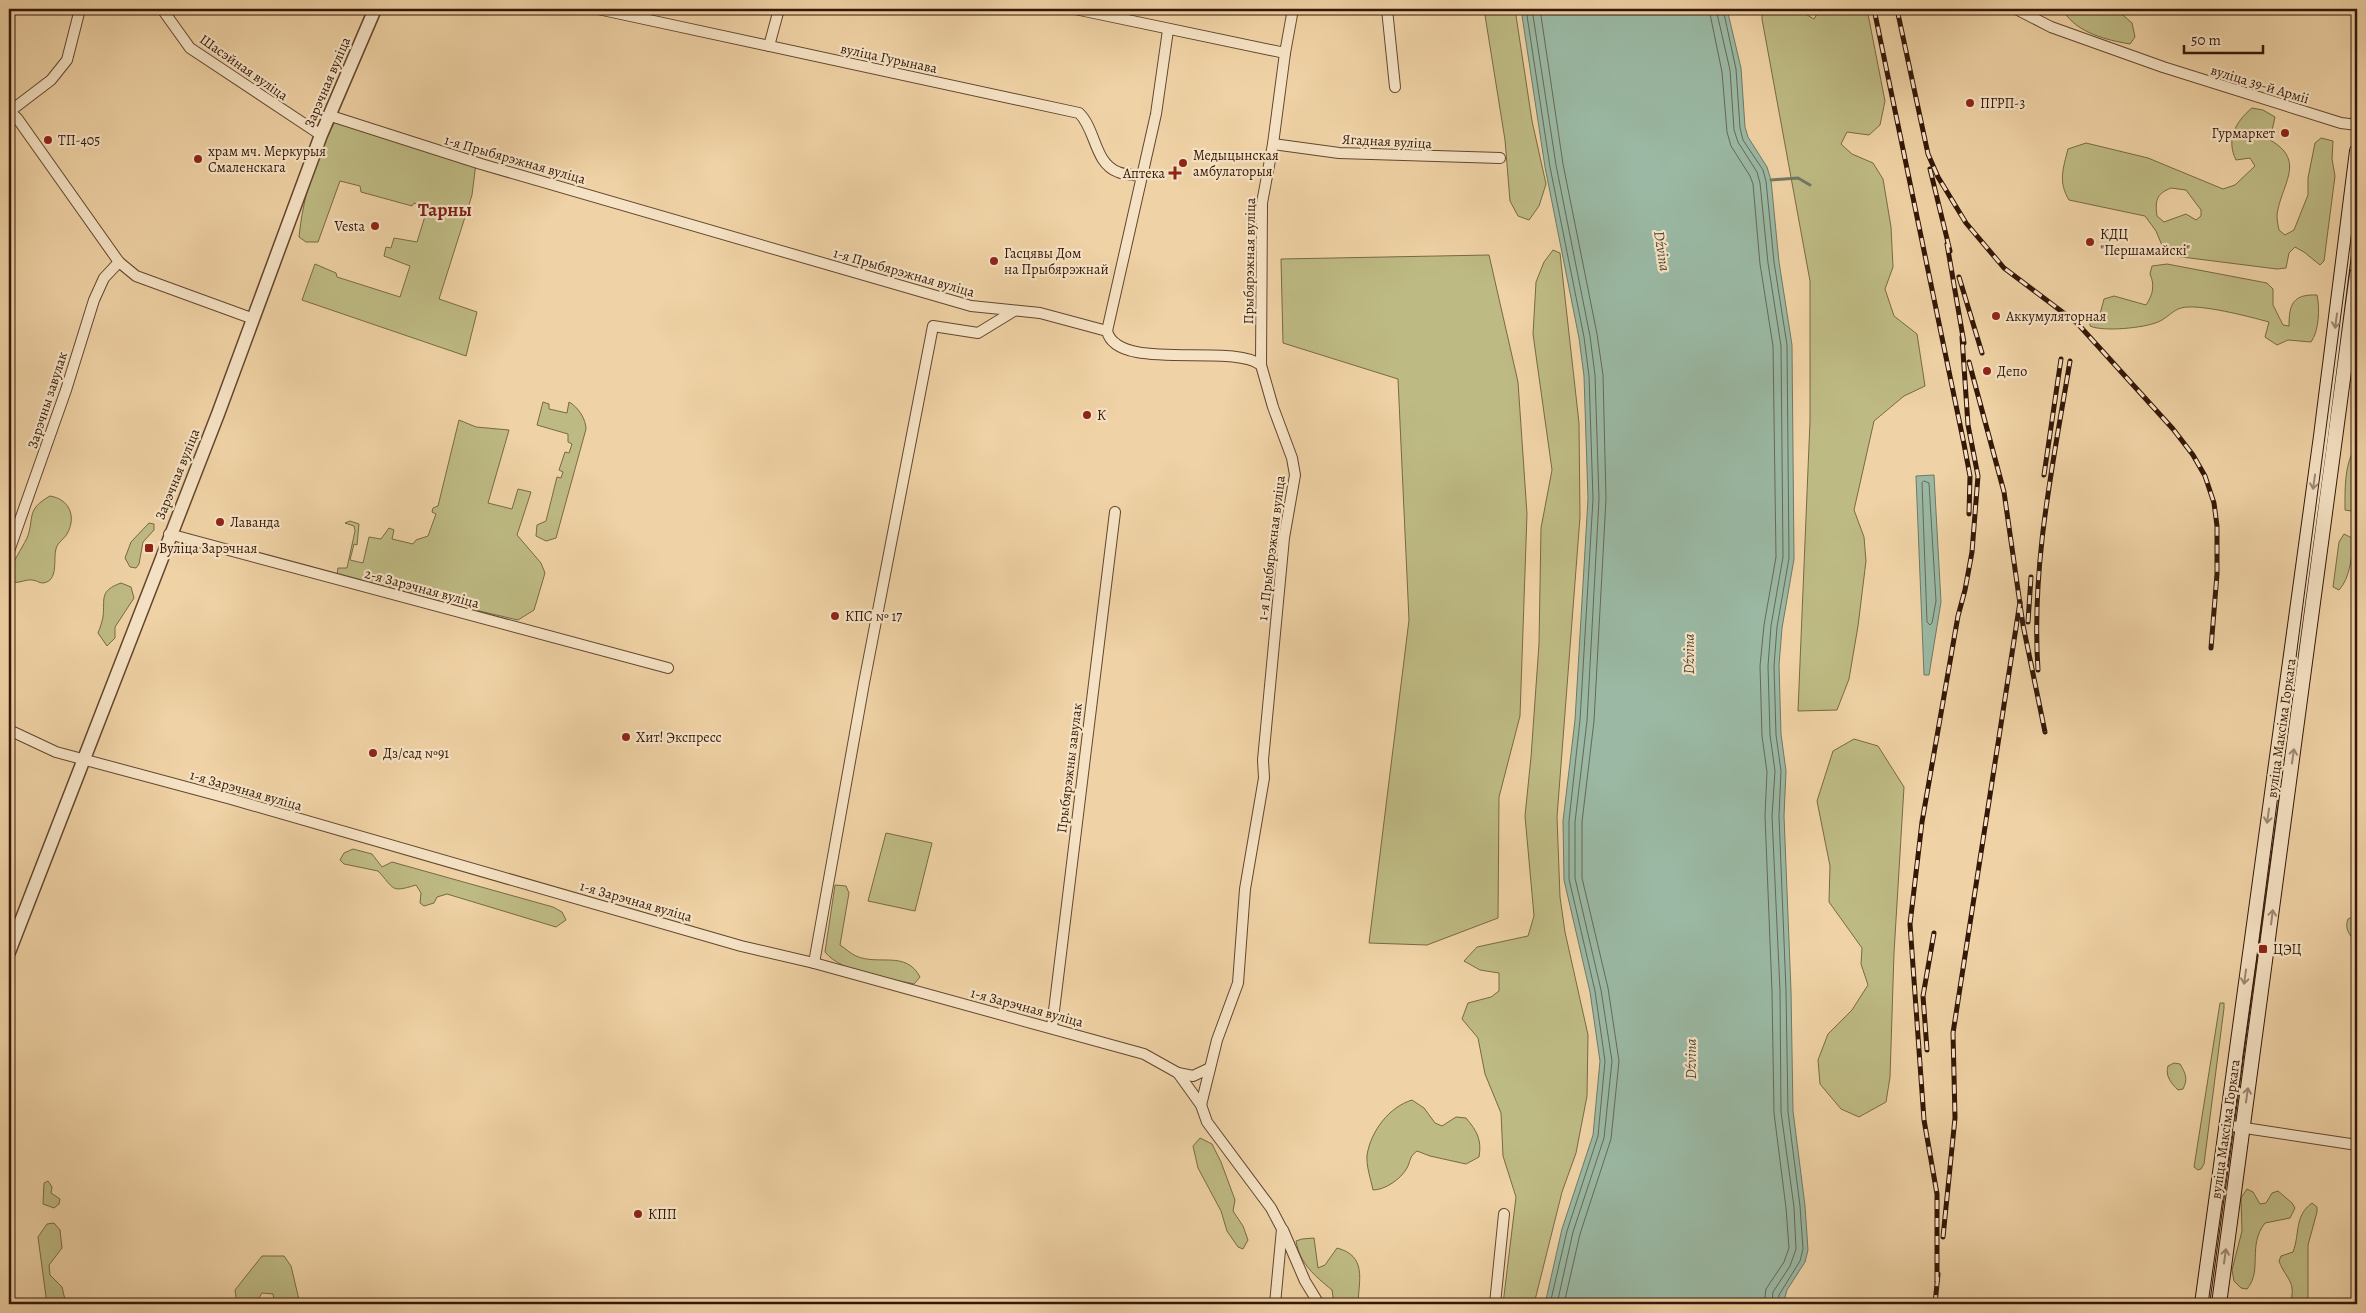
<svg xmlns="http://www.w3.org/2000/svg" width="2366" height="1313" font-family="Alegreya,serif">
  <rect width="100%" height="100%" fill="#efd2a5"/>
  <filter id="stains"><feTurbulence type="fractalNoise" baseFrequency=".004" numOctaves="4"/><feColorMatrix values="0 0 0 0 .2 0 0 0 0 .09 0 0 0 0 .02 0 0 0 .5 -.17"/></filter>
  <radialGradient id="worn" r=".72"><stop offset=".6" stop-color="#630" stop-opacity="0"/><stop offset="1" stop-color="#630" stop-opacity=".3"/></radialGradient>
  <!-- green -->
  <g fill="#beba83" stroke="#796846" fill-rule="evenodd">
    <polygon points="1484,9 1515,9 1532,121 1546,184 1539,206 1529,220 1518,216 1510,201 1505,140"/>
    <polygon points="1762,9 1797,9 1814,19 1820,9 1867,9 1885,101 1880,125 1869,135 1847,132 1841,144 1852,154 1873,163 1883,179 1891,227 1893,267 1885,289 1894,316 1917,334 1925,386 1904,396 1874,421 1854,510 1864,537 1866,561 1858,626 1849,679 1837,710 1798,711 1810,421 1810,281 1762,19"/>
    <path d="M2065,9h51l16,14 3,14 -5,7c-24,-4 -52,-11 -66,-32z"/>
    <path d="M2252,108l11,2 12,7 -5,23c37,21 11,44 7,75 0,5 1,10 2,15l6,5 9,-5 14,-35v-17l7,-35 6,-5 12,3 -1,18 3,17 -11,85 -4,4 -16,-13 -9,-5 -6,6 -3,15 -9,1 -111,-14 -10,-24 -11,-15 -76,-16c-11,-18 -6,-31 -1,-51l18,-6 62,15 75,31 12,-4 20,-19 -5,-8 -14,2c-10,-20 -1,-38 16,-52zM2171,188l15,2 15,20v6l-5,4 -10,-6 -22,8 -7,-6c-2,-15 -1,-22 14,-28z"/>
    <path d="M336,120l140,43 -4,32 -33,104 38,13 -11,44 -164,-56 13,-36 21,9 1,4 63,20 10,-31 -26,-10 2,-9 5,1 3,-10 23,4 9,-29 -4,-7 -8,-3 -2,3 -51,-14 -1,-6 -20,-5 -22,61h-12l-7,-5c4,-39 16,-83 37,-117z"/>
    <polygon points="1553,250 1560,253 1579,423 1580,517 1557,817 1560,897 1565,932 1588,1035 1587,1096 1576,1153 1562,1192 1534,1304 1503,1304 1516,1197 1503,1156 1501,1113 1485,1074 1478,1038 1462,1019 1468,1003 1491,997 1499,991 1499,973 1480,970 1464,961 1477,947 1528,936 1534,916 1525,816 1531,757 1539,644 1541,528 1552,470 1533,334 1536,282 1544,262"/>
    <polygon points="1489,255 1518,382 1527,514 1520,716 1499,797 1498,918 1427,945 1369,943 1409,620 1398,379 1283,343 1281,259"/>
    <path d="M2167,264l100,19 6,6v16l10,20 6,1c0,-22 4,-32 28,-31 3,13 2,36 -6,47l-23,-2 -11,5 -12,-8 4,-15c-18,-5 -71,-19 -88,-14 -8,2 -15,11 -23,14 -14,6 -55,10 -68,4v-4l9,-4 5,-19 10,-3 32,9c7,-10 9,-20 4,-31l2,-8z"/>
    <path d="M543,402l6,2v5l18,4 2,-11c9,5 17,17 17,27l-30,109 -10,3 -10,-5 1,-11 9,-4 11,-44 4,1 2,-6 -4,-2 6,-18 4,1 3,-9 -4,-2v-8l-31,-9z"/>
    <polygon points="459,420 476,427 509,430 488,503 512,509 518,489 531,492 517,535 541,563 545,573 534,610 518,620 402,593 337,575 338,568 347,568 355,531 354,526 345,523 350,521 359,524 357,545 354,544 350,560 363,563 369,537 381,539 389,528 394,530 392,539 413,544 416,540 428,536 436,514 432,512 433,508 438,506"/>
    <path d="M2355,448l2,2v49l-6,12 -6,-1c0,-19 -1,-45 10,-62z"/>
    <path d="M50,496c19,3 27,20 17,38 -3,5 -10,9 -11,15 -3,10 3,32 -13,34 -4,0 -7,-3 -11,-3 -8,-1 -14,5 -22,1l-1,-7c4,-13 12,-24 18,-36 8,-20 -2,-28 23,-42z"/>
    <polygon points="149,523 154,524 154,530 143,542 139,564 136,568 130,567 125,558 131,542"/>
    <path d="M2344,534l10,5c-3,17 -3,38 -15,51l-6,-3 6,-45z"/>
    <path d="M121,583l10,4 3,11 -19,29v11l-8,8 -9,-13c2,-5 4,-11 5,-16 2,-19 -4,-26 18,-34z"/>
    <polygon points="1854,739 1878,746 1904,787 1894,953 1890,1077 1886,1102 1859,1117 1841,1109 1820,1084 1818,1060 1828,1034 1852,1010 1868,985 1861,964 1862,948 1829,902 1830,866 1817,801 1833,751"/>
    <polygon points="886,833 932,843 915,911 868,901"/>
    <path d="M353,849l19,5 10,13 10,-5 161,45 9,5 4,8 -10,7 -109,-33 -10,3 -3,6 -10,3 -4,-3 1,-10 -5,-8c-26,8 -21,4 -38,-14l-34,-7 -4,-4 4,-7z"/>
    <path d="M835,885l11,1 3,7 -9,52c5,3 11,9 16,11 23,10 50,-6 64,21l-6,7c-26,-6 -72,-11 -89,-32z"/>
    <path d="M2357,915v28c-7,-7 -13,-14 -9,-24z"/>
    <polygon points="2220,1003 2224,1003 2224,1008 2204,1164 2201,1169 2198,1170 2194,1167"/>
    <path d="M2174,1063l6,1c6,10 8,15 3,25l-5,1c-7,-7 -13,-14 -10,-24z"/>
    <path d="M1412,1100l12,8 11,15 7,3 14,-9 10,1c11,13 16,22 13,39l-13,7 -36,-8 -13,-5c-8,6 -6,9 -10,17 -6,11 -22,22 -34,22 -2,-10 -7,-24 -6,-35 4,-24 22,-48 45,-55z"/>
    <polygon points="1200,1138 1212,1144 1221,1162 1235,1200 1233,1211 1243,1226 1248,1240 1243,1249 1238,1247 1227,1231 1221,1211 1198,1168 1193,1146"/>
    <polygon points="48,1181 52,1187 51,1193 60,1199 59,1204 54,1208 43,1204 44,1183"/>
    <path d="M2247,1189l6,3 7,12 6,-1 6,-10 6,-2 14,12 3,5 -5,10 -25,5c-18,23 -2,47 -18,66l-6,-1 -7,-7 -2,-11 10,-39 -1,-33z"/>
    <path d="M2312,1203l5,4v5l-9,33v58l-18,1c7,-23 -4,-24 -11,-43l2,-5 12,-4c7,-18 1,-36 19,-49z"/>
    <polygon points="54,1223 60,1230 62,1248 49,1265 50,1275 62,1287 66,1304 47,1304 38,1237 47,1224"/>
    <path d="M1314,1238l4,30 7,-3 12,-17c30,8 22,31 21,56h-24l-2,-14c-17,-14 -32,-26 -36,-49l6,-2z"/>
    <polygon points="262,1256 284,1256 291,1266 300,1304 275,1304 273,1294 262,1293 255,1304 237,1304 235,1290"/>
  </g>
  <!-- water -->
  <g fill="#9ab8a3" stroke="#717865">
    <polygon points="1521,9 1727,9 1741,68 1745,127 1748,137 1767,167 1771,180 1779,262 1792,345 1794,559 1782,628 1779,665 1781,734 1786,771 1784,816 1791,991 1793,1111 1805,1206 1808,1250 1805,1262 1787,1290 1783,1304 1545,1304 1562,1229 1593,1135 1600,1061 1590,992 1564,880 1563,821 1575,720 1588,499 1584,376 1579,338 1545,167"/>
    <polygon points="1934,475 1941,602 1929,675 1924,675 1916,476"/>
  </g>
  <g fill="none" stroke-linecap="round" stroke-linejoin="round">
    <!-- shore -->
    <g stroke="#676856" stroke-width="1">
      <polyline points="1526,9 1550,167 1584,337 1589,376 1593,499 1580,720 1569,821 1569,879 1595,991 1605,1061 1598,1136 1567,1231 1550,1304"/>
      <polyline points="1532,9 1556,165 1590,336 1595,375 1599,499 1587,721 1575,822 1575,878 1601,990 1612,1061 1604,1138 1573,1232 1557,1304"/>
      <polyline points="1540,9 1563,164 1597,334 1603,375 1606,499 1594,721 1582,822 1582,878 1608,988 1619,1061 1611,1139 1580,1234 1564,1304"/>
      <polyline points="1709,9 1722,72 1727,132 1731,146 1750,176 1753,184 1760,264 1773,346 1776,557 1764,625 1760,666 1762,736 1767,772 1765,816 1772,992 1774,1113 1786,1208 1789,1248 1784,1262 1766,1289 1764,1304"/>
      <polyline points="1716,9 1730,70 1734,130 1738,142 1757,172 1760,183 1768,263 1781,346 1783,557 1771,626 1768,666 1770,735 1775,771 1772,816 1780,991 1781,1112 1794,1207 1796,1249 1790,1266 1773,1292 1772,1304"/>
      <polyline points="1723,9 1736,69 1740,128 1743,140 1763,170 1766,181 1774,262 1787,345 1789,558 1777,627 1774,666 1776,735 1781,771 1779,816 1786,991 1788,1112 1800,1206 1803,1249 1800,1261 1779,1295 1778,1304"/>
      <polygon points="1924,481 1929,483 1936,601 1932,623 1930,625 1927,622 1922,483"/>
    </g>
    <!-- stream -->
    <polyline stroke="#717865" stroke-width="3" points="1771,180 1798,178 1810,185"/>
    <defs>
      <g id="minor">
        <polyline points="162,9 190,48 321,135"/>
        <path d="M598,9l481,104c17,16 15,50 39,59 7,3 17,3 24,4"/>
        <polyline points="1075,9 1285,53"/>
        <polyline points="1387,9 1395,87"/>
        <polyline points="2016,9 2051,27 2163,67 2341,123 2357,125"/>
        <polyline points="769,46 779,9"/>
        <polyline points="9,111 17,118 119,262 136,276 251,318"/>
        <polyline points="9,112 51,80 67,60 80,9"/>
        <path d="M331,116l150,48 490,142 69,7 67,18c10,42 125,11 154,34"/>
        <polyline points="1273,144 1339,153 1500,158"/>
        <polyline points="1107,331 1156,114 1168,30"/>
        <polyline points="169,534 668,668"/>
        <polyline points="9,551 66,390 94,300 104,278 119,262"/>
        <polyline points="9,730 56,752 231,799 741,946 814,963 1144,1054 1178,1073 1201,1105 1207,1122 1271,1208 1282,1229 1275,1304"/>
        <polyline points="814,963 864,683 933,326 978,333 1014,311"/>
        <polyline points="1052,1027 1115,512"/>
        <polyline points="1178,1073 1193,1076 1210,1068"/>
        <polyline points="1201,1105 1217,1040 1238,983 1245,889 1264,778 1263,760 1284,538 1295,475 1292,458 1273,407 1261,365 1262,203 1273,144 1285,53 1293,9"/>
        <polyline points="2225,1125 2357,1145"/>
        <polyline points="1283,1230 1305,1281 1319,1304"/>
        <polyline points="1495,1304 1504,1214"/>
      </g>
      <polyline id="tertiary" points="9,952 218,414 321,135 375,9"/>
      <g id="secondary">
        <polyline points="2202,1304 2321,436 2357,151"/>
        <polyline points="2219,1304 2357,274"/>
      </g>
    </defs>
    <!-- minor casing -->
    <use href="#minor" stroke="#63462f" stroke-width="12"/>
    <!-- tertiary casing -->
    <use href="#tertiary" stroke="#63462f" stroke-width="15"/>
    <!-- secondary casing -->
    <use href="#secondary" stroke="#341708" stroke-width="16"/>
    <!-- minor -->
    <use href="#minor" stroke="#f5e2c4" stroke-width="10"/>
    <!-- tertiary -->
    <use href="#tertiary" stroke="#f5e2c4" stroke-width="12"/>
    <!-- secondary -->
    <use href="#secondary" stroke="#f5e2c4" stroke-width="14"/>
    <!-- tram -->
    <polyline stroke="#341708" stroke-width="1" points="2208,1304 2256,963 2357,192"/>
    <defs>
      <g id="rail">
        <polyline points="1874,9 1964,444 1970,476 1969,514"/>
        <polyline points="1897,9 1928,154 1938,177 1966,223 2004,268 2077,323 2173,429 2193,455 2205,476 2214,503 2217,526 2217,574 2211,648"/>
        <polyline points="1930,169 1950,251"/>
        <polyline points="1947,244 1964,343"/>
        <polyline points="1959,277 1982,353"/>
        <polyline points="1969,362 2004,492 2023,625 2045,732"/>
        <polyline points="2044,475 2061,359"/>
        <polyline points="2028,622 2031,577"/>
        <path d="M2038,670c-7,-104 15,-206 32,-309"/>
        <polyline points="1927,1050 1923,996 1934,933"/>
        <polyline points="1943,1237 1955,1118 1953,1033 2020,602"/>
        <polyline points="1937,1281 1937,1194 1924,1120 1910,924 1922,822 1958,616 1965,590 1972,552 1978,476 1968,425 1962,337"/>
        <polyline points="1935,1304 1938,1274"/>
      </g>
    </defs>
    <!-- rail casing -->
    <use href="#rail" stroke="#341708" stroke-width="5"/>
    <!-- rail -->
    <use href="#rail" stroke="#f5e2c4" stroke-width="3" stroke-dasharray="9" stroke-linecap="butt"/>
  </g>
  <!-- one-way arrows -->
  <defs><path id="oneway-shaft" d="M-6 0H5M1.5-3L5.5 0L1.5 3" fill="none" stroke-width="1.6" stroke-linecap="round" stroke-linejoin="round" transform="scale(1.25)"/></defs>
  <g stroke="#9e876f">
    <use href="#oneway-shaft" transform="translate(2336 321) rotate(98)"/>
    <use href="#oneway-shaft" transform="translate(2314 482) rotate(98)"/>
    <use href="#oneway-shaft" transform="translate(2293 756) rotate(-82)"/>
    <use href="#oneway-shaft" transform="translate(2268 816) rotate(98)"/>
    <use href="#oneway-shaft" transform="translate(2272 917) rotate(-83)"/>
    <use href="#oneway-shaft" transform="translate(2245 977) rotate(98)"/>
    <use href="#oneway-shaft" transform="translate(2247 1095) rotate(-82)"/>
    <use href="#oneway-shaft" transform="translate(2225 1256) rotate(-82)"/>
  </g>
  <!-- markers -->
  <g fill="#8f2418" stroke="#f5e2c4" stroke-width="2">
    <circle cx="1970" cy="103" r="5"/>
    <circle cx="2285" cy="133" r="5"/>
    <circle cx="48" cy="140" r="5"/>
    <circle cx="198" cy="159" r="5"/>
    <circle cx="1183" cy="163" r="5"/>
    <path d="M1172.5 165.5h5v5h5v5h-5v5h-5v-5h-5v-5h5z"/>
    <circle cx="375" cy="226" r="5"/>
    <circle cx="2090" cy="242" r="5"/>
    <circle cx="994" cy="261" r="5"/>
    <circle cx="1996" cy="316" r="5"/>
    <circle cx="1987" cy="371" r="5"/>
    <circle cx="1087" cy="415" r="5"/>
    <circle cx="220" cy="522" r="5"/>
    <rect x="144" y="543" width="10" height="10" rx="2.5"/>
    <circle cx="835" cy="616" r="5"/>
    <circle cx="626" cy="737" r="5"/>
    <circle cx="373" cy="753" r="5"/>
    <rect x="2258" y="944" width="10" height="10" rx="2.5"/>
    <circle cx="638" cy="1214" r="5"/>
  </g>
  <g text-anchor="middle" stroke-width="4.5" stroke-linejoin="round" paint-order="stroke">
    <!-- street labels -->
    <g font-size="14" fill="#341708" stroke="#f5e2c4">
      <text transform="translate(889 58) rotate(12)" y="5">вуліца Гурынава</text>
      <text transform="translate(244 67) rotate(35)" y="5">Шасэйная вуліца</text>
      <text transform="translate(327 82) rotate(-67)" y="5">Зарэчная вуліца</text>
      <text transform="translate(2260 84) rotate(17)" y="5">вуліца 39-й Арміі</text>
      <text transform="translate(1387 141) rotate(3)" y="5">Ягадная вуліца</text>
      <text transform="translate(515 159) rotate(16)" y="5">1-я Прыбярэжная вуліца</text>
      <text transform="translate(1249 261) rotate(-89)" y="5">Прыбярэжная вуліца</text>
      <text transform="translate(904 272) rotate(16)" y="5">1-я Прыбярэжная вуліца</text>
      <text transform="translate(47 400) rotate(-72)" y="5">Зарэчны завулак</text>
      <text transform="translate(177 474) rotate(-68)" y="5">Зарэчная вуліца</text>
      <text transform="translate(1271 548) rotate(-83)" y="5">1-я Прыбярэжная вуліца</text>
      <text transform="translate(422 588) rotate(15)" y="5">2-я Зарэчная вуліца</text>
      <text transform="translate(2281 728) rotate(-82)" y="5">вуліца Максіма Горкага</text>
      <text transform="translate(1069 768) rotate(-83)" y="5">Прыбярэжны завулак</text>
      <text transform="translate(246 790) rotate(16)" y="5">1-я Зарэчная вуліца</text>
      <text transform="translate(636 901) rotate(16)" y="5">1-я Зарэчная вуліца</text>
      <text transform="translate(1027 1007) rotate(15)" y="5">1-я Зарэчная вуліца</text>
      <text transform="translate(2225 1129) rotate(-82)" y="5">вуліца Максіма Горкага</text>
    </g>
    <!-- poi labels -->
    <g font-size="14" fill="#341708" stroke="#f5e2c4" text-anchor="start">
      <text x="1980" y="108">ПГРП-3</text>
      <text x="2275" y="138" text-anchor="end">Гурмаркет</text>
      <text x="58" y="145">ТП-405</text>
      <text x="208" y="156">храм мч. Меркурыя<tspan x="208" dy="16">Смаленскага</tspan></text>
      <text x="1193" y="160">Медыцынская<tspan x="1193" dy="16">амбулаторыя</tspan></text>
      <text x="1165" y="178" text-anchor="end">Аптека</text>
      <text x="365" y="231" text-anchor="end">Vesta</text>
      <text x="2100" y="239">КДЦ<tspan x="2100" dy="16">"Першамайскі"</tspan></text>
      <text x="1004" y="258">Гасцявы Дом<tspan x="1004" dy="16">на Прыбярэжнай</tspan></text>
      <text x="2006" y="321">Аккумуляторная</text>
      <text x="1997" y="376">Депо</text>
      <text x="1097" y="420">К</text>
      <text x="230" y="527">Лаванда</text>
      <text x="159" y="553">Вуліца Зарэчная</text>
      <text x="845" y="621">КПС № 17</text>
      <text x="636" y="742">Хит! Экспресс</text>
      <text x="383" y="758">Дз/сад №91</text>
      <text x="2273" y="954">ЦЭЦ</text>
      <text x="648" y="1219">КПП</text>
    </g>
    <!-- water labels -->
    <g font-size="15" font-style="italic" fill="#534736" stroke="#f5e2c4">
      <text transform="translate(1662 251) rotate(81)" y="5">Dźvina</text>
      <text transform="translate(1689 654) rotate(-90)" y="5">Dźvina</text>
      <text transform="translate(1691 1059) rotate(-90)" y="5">Dźvina</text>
    </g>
    <!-- district labels -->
    <g font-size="19" font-weight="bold" fill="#7a1f14" stroke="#f5e2c4">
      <text x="445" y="216">Тарны</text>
    </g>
  </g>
  <!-- margin -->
  <rect width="2366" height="1313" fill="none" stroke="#efd2a5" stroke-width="30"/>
  <rect x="10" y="10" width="2346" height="1293" fill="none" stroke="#341708" stroke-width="2.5"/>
  <rect x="15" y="15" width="2336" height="1283" fill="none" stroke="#341708"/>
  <!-- scale -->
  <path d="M2184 45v8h79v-8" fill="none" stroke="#341708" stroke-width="2.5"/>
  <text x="2191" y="45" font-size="15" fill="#341708" stroke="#f5e2c4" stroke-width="4" paint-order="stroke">50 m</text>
  <rect width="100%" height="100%" filter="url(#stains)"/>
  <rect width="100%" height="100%" fill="url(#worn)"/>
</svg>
